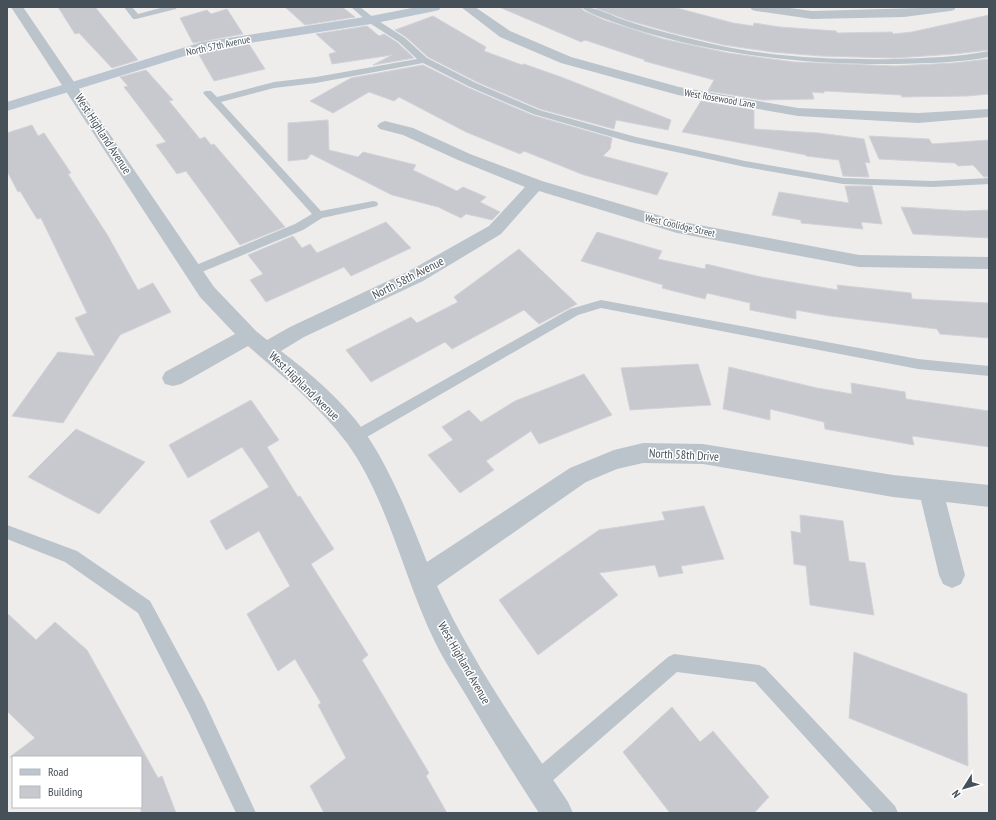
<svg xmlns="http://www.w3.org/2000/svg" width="996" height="820" font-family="'PT Sans Narrow',sans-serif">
  <rect width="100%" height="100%" fill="#efecec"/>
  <!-- building -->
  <g fill="#c7c9cf" stroke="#d1d3d8">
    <polygon points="58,7 95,7 138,60 112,68 79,33 75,34"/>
    <polygon points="285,7 342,7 355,17 305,25"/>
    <polygon points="499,7 580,7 584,11 604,20 663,39 728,53 794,62 895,66 954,63 989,59 989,94 967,96 902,97 901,95 824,91 824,93 812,92 814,99 763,100 708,91 714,80 644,61 645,60 585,40 581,42"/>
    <polygon points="593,7 673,7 733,23 753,26 754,23 780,27 836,31 837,33 892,32 893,34 912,32 989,15 989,50 954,54 895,58 821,56 772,52 724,45 673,33 627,20"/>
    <polygon points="227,9 243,34 193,43 180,18 207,10 211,14"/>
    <polygon points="433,16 486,47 484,51 522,65 524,64 561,77 671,120 668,130 616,120 614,129 540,109 477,82 428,57 406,37 395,30"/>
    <polygon points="367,26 379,36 384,34 398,43 414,58 373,65 392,55 332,64 329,54 336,52 316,34"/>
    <polygon points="249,44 265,69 214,81 198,53"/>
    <polygon points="423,65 469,88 532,115 612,138 610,149 603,156 668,173 657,195 584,175 524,151 520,154 466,132 399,97 394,101 369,92 333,113 310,101 351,78"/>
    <polygon points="146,70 173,100 169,101 200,139 205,137 211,145 214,144 285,227 240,245 186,171 177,174 156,145 166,142 124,87 128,86 120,77"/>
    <polygon points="701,101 754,110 754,129 819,133 864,139 870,163 865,162 869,177 843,176 839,160 806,156 806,155 682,132"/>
    <polygon points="328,120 329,150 358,157 363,152 416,165 413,170 457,191 463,187 486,197 480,202 500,212 492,220 466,214 461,218 438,207 392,195 311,154 307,159 288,161 288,123"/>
    <polygon points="32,125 38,136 44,133 71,173 68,174 108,236 138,290 153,283 171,312 120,335 63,423 12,416 58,352 95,356 75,318 87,313 41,218 37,219 20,191 18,192 7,171 7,133"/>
    <polygon points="869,136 929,139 932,144 989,140 989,177 984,177 973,165 958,166 955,163 879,159"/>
    <polygon points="845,186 872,186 882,224 861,222 863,229 801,223 801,220 772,215 779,192 849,203"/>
    <polygon points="901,207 965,211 989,210 989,238 913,234"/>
    <polygon points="386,222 411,248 351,276 344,267 266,302 250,280 263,274 248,255 293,236 302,248 310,244 317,253"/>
    <polygon points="597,232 662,251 658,259 705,269 706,264 761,277 838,290 837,285 911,293 912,299 989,303 989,338 940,334 937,329 830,316 796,310 796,319 750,310 750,303 707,293 705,299 662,288 663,285 581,261"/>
    <polygon points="519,249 577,304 539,324 524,310 452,349 445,342 371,382 346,350 411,317 417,323 458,302 454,297"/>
    <polygon points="698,364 711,405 630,410 621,368"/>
    <polygon points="729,367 817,388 852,394 851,383 905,392 906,399 989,411 989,447 912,436 914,445 825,429 824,422 770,409 770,420 723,409"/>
    <polygon points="584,374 612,415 539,444 531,431 486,461 494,470 460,493 428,455 453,440 442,427 469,410 481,422 515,401"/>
    <polygon points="251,400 279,440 267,447 298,497 300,496 334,549 311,564 368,655 362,660 429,773 426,776 447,813 324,813 310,786 346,758 318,705 321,703 295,659 278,671 247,614 290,586 259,531 226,550 210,521 269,487 242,447 188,478 169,445"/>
    <polygon points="76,429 145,462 99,514 28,477"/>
    <polygon points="704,506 724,559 681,566 683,573 659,577 655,565 599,573 618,595 538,655 499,600 599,530 665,520 662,512"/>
    <polygon points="800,515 843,521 849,561 865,563 874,615 810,605 806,566 794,564 791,531 801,533"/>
    <polygon points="7,613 36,640 55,622 87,650 158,778 162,776 176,813 141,813 141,757 10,757 35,738 7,711"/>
    <polygon points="854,652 967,694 968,766 849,718"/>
    <polygon points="672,707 700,742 713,731 769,797 754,813 670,813 623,752"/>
  </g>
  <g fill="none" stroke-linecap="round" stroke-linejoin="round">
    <!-- lane -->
    <g fill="#bbc4cb" fill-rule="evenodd">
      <polygon points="124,7 132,7 138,14 164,7 177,7 176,9 136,19 133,19"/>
      <polygon points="351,7 360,7 374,18 405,38 427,58 476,83 539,110 636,137 745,161 843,178 933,181 989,178 989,184 933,187 843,184 745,167 630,142 533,114 470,87 423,63 316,83 274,88 221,102 321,211 373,201 377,202 378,204 377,206 373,207 322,218 303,230 197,274 193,275 189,274 187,271 189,268 295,224 312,214 212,103 203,93 205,91 211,91 217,97 274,82 316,77 417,59 399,42 368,22"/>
      <path d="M581,7c17,0 30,9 46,14 24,8 48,14 73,20 63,16 130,19 195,18 32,-1 63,-2 94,-8v6c-31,6 -62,6 -94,7 -90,1 -178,-9 -264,-36 -11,-4 -43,-14 -50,-21z"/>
      <polygon points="601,300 918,359 989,366 989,376 918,369 601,308 578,315 360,441 355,443 350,441 348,437 350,433 570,309"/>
      <polygon points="7,525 77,551 150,601 204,701 256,813 236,813 190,715 138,613 65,562 7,539"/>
      <polygon points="674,654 759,665 765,668 895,806 898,813 874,813 755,682 677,672 543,789 536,792 529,789 526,782 529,775 668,657"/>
    </g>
    <!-- street -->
    <g fill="#bbc4cb" fill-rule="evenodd">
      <path d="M11,7h12l191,280 42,44 11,9 23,-13 119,-56 80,-45 36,-39 -67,-27 -55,-25 -23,-6 -3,-3 3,-3 5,-2 28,7 57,26 72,27 136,40 181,34 130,2v12l-130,-2 -182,-34 -138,-42 -38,43 -78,47 -119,56 -23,14c30,23 61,49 83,80 28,41 45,86 63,131l143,-94 44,-18 29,-7 60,1 190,31 96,10v22l-43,-5 19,73 -4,9 -9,4 -9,-4 -4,-9 -18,-75 -28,-3 -190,-33 -60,-1 -26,6 -31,13 -149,104c35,76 84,146 131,216l5,11h-34c-26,-40 -51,-80 -75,-121 -10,-17 -21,-33 -29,-50 -31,-63 -47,-142 -88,-199 -28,-37 -64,-67 -99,-97l-67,38 -8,2 -8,-2 -3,-6 3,-6 70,-38 -35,-37z"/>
      <polygon points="461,7 475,7 510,31 571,57 679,87 798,108 918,113 989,109 989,117 918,123 798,116 678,95 561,63 500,37"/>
      <polygon points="750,7 782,7 812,11 956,7 954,10 950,11 904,17 812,19 756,11 752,10"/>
    </g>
    <!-- secondary -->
    <polygon fill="#bbc5d0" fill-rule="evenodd" points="417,7 441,7 439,10 435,11 371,24 204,50 7,111 7,102 202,42 371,16"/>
  </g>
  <g text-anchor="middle" stroke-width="3" stroke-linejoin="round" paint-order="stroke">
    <!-- far-street labels -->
    <g font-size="10" fill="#465059" stroke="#fff">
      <text transform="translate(218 45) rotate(-12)" y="4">North 57th Avenue</text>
      <text transform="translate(720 98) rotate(10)" y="4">West Rosewood Lane</text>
      <text transform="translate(680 225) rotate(13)" y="4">West Coolidge Street</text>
    </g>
    <!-- street labels -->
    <g font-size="12" fill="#465059" stroke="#fff">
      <text transform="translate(103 134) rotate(57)" y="4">West Highland Avenue</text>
      <text transform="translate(408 278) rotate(-27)" y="4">North 58th Avenue</text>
      <text transform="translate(304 386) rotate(44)" y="4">West Highland Avenue</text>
      <text transform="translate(684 455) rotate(3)" y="4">North 58th Drive</text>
      <text transform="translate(464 663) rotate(60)" y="4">West Highland Avenue</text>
    </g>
  </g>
  <!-- border -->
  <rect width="996" height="820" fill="none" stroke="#465059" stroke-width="16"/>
  <!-- legend -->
  <rect x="12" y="756" width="130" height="52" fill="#ffffff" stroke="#b5b9bd"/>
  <rect x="20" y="769" width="20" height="6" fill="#bbc5d0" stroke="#b5b9bd"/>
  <text x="48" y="776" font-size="12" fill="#465059">Road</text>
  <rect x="20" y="786" width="20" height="12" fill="#c7c9cf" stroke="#b5b9bd"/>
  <text x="48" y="796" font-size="12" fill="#465059">Building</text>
  <!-- north arrow -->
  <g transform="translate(964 788) rotate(233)" stroke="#ffffff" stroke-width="3" paint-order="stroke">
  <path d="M0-3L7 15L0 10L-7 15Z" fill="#465059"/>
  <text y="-6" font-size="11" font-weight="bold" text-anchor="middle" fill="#465059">N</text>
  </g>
</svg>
